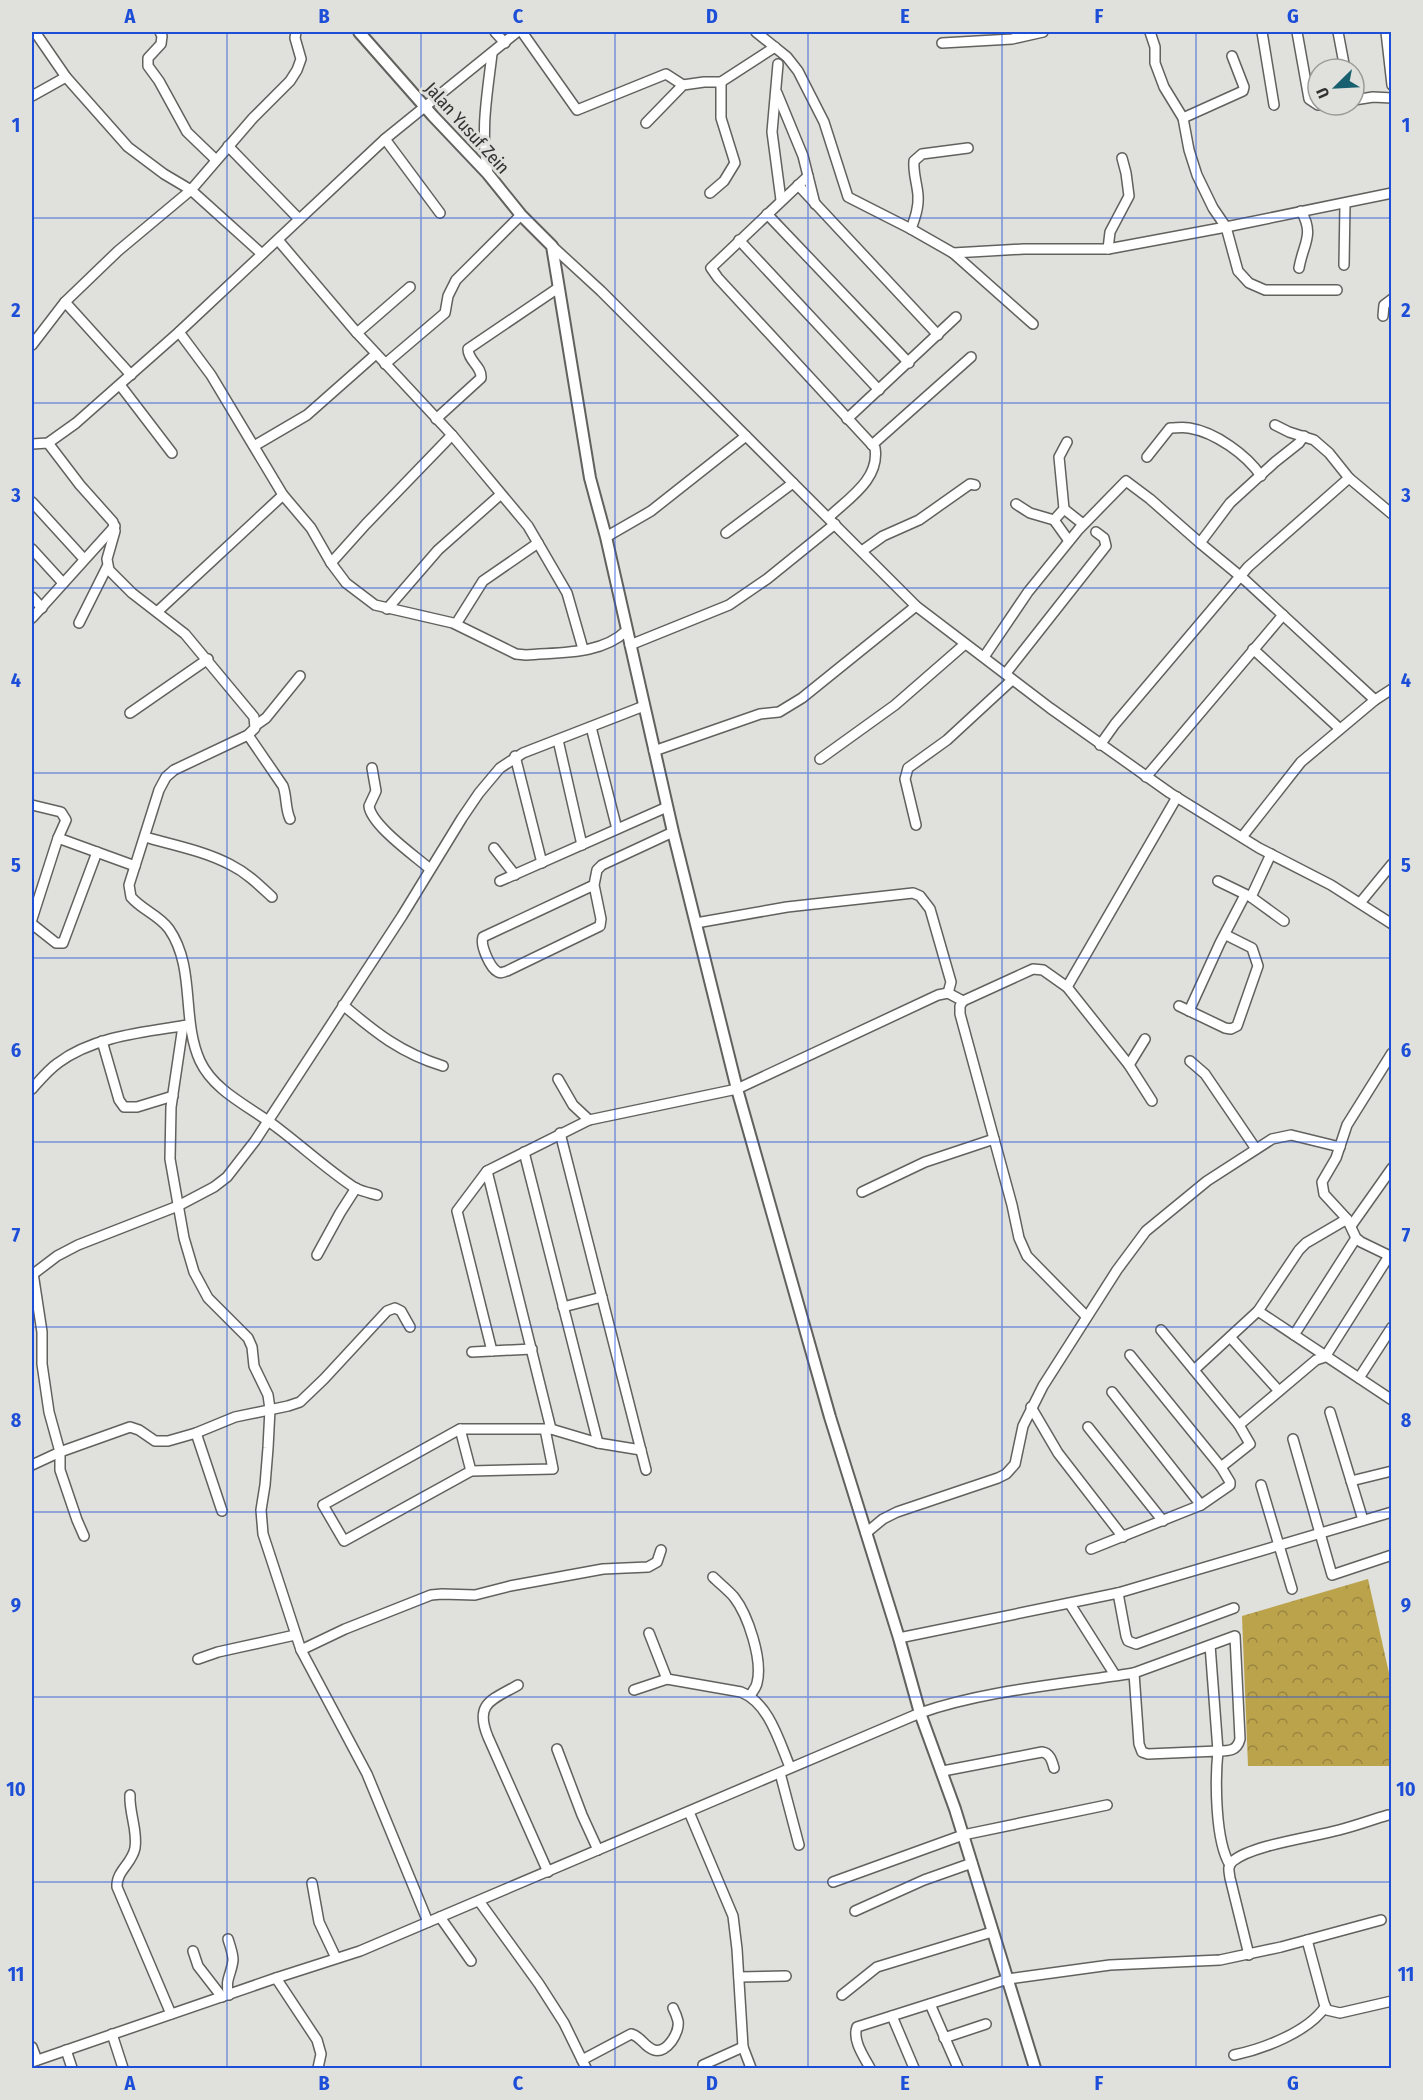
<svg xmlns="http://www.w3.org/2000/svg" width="1423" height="2100" font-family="'Fira Sans Condensed',sans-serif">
  <defs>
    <pattern id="forest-crowns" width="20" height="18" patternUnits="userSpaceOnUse" patternTransform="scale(1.5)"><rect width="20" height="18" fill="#bba34c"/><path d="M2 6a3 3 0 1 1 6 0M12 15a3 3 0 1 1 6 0" fill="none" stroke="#998540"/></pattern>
  </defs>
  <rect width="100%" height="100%" fill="#e0e0dc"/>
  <!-- forest -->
  <polygon fill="url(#forest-crowns)" points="1368,1579 1391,1682 1391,1780 1389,1766 1248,1766 1242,1616"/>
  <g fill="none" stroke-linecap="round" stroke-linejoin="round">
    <defs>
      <g id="minor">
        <polyline points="35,32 66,77 128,147 164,174 191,190 262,254"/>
        <polyline points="160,32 162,36 161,44 148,58 148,66 159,81 187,132 215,159"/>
        <polyline points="495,32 505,43"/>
        <polyline points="522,32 577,110 666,74 683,85"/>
        <polyline points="756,32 787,57 798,71 824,122 848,197 911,229 953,253 1024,249 1108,249 1226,227 1392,193"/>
        <polyline points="1150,32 1155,47 1155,63 1164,87 1183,118 1189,150 1197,175 1213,208 1226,227 1238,271 1249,283 1265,290 1337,290"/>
        <polyline points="1262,32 1274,105"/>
        <polyline points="1297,32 1309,99 1318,105"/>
        <polyline points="1338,32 1345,69"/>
        <polyline points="1386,32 1392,85"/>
        <polyline points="942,43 1012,39 1043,32"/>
        <polyline points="778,64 772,132 781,200"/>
        <polyline points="777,93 803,156 815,204"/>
        <polyline points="32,96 66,77"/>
        <polyline points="1354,100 1373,97 1392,98"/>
        <polyline points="1183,118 1243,91 1244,87 1232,56"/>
        <polyline points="646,123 683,85 704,82 721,82 775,47"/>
        <polyline points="385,139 440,213"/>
        <polyline points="228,146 299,219"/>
        <path d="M488,174c-8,-42 -1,-78 4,-120"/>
        <path d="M808,176l-97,92 7,10 157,170c5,31 -26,50 -46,69"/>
        <polyline points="798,185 938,335"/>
        <polyline points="710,193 724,181 735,163 721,118 721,82"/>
        <polyline points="767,214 909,363"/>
        <path d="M911,229c4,-11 8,-22 7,-34 -1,-12 -5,-22 -4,-34l8,-7 46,-6"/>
        <polyline points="278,240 357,333 452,435 528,526 567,593 583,649"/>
        <polyline points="739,240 879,390"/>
        <polyline points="552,246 601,291 916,606 1050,708 1170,793 1259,848 1331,885 1392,924"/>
        <polyline points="1108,249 1110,232 1129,196 1126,173 1122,158"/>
        <polyline points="953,253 1033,324"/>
        <polyline points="1344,265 1345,204"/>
        <path d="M1299,268c4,-24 16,-33 2,-57"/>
        <polyline points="65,302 131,375"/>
        <polyline points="1383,316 1384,305 1392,299"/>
        <path d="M179,332l32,43 72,120 28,33 20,35 15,20 29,22 78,18 63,31 10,1c33,-3 75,0 100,-24"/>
        <polyline points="357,333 410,287"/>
        <polyline points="32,345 65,302 118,251 191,190 253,118 290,81 297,70 301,59 295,38 296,32"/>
        <polyline points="385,364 445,313 448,296 456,280 521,215"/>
        <polyline points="120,385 172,453"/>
        <path d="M436,419l45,-41c1,-12 -13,-17 -13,-29l90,-61"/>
        <polyline points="847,419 956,317"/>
        <polyline points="1275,425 1289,432 1314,440 1329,453 1349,478 1392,514"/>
        <polyline points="1067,442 1059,457 1064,509 1054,520 1069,541"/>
        <path d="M48,443l32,42 33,37 2,9 -8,28 2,11 23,23 53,41 69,83 1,11 -7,7 -74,35 -8,7 -7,13 -30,95 2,12c11,13 28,18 38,32 27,39 12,90 31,132 15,32 53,47 79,68 25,19 50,42 76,59 6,3 15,5 22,7"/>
        <polyline points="32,444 48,443 76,423 179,332 385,139 517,32"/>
        <polyline points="872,445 971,357"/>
        <polyline points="254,446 307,415 376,354"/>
        <path d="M1147,457l23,-29c6,0 13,-1 19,0 26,4 58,27 72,48"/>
        <polyline points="32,502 84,559"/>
        <polyline points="1016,504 1030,513 1054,520"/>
        <polyline points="1064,509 1083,524"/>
        <polyline points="726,533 793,483"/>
        <polyline points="606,537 651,511 746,436"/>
        <polyline points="1200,543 1230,503 1275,462 1299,443 1304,436"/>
        <polyline points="32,549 63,583"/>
        <polyline points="862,551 883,536 919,520 970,484 975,485"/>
        <polyline points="331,563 366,524 452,435"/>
        <polyline points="32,597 42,608"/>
        <polyline points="387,609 438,550 500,495"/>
        <polyline points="157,612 283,495"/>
        <polyline points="32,618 115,526"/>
        <polyline points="79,623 107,567"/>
        <polyline points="456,624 483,581 538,543"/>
        <polyline points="630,645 729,605 767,579 835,524"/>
        <polyline points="1253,649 1340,729"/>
        <polyline points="984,657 1028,592 1079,529 1126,481 1150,499 1200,543 1246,581 1375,700"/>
        <polyline points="1006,673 1106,546 1104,538 1096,532"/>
        <polyline points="130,713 208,659"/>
        <polyline points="256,725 266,718 300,676"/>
        <polyline points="591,727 617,829"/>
        <path d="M248,735l35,51c4,11 2,22 7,33"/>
        <polyline points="558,740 582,845"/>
        <polyline points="1100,745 1115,724 1248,567 1349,478"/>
        <polyline points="654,751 760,714 779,712 802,698 916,606"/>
        <polyline points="515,756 542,863"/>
        <polyline points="820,759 895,705 965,644"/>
        <path d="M372,768l4,23 -7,15c2,19 46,50 61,63"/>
        <polyline points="1146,777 1283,615"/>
        <polyline points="32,805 61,812 66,820 58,838 32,919"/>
        <polyline points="916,825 905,779 908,768 947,740 1012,680"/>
        <path d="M145,837c28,8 60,14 86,28 16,8 28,20 41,32"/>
        <polyline points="1242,837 1301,762 1375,700 1392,689"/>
        <polyline points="58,838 135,866"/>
        <polyline points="494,848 515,875"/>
        <polyline points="500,881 667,807"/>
        <polyline points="1218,881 1251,897 1284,921"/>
        <path d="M594,885l7,34 -1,7 -93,45c-4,1 -6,3 -9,1 -8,-4 -18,-27 -15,-35l111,-52 3,-15 5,-5 71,-33"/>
        <polyline points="1251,897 1271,854"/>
        <polyline points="1360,903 1392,864"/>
        <polyline points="696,923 787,907 913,893 920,896 930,909 951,982 948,993"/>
        <polyline points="32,924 56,943 63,943 97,852"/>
        <polyline points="1067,987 1177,797"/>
        <polyline points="963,1001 960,1006 960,1014 1012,1205 1019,1238 1027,1256 1086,1316"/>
        <path d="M343,1005c33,28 58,48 100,61"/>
        <polyline points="1179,1006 1225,1028 1231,1029 1237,1026 1258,966 1252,948 1226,935"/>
        <polyline points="1189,1011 1220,943 1245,895"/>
        <polyline points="183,1026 171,1107 170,1159 184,1238 194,1272 208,1298 248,1338 252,1347 254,1366 268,1395 270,1409 268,1448 265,1485 261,1510 263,1534 301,1650 367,1774 428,1922"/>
        <polyline points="102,1041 119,1100 124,1107 137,1107 173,1096"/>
        <polyline points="1392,1053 1347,1125 1336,1158 1322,1182 1324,1194 1347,1219 1356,1238 1361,1242 1392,1257"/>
        <polyline points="1190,1061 1205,1074 1256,1149"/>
        <polyline points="1129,1065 1152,1101"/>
        <polyline points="558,1079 573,1105 589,1120"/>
        <path d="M32,1089c8,-9 16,-19 26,-26 36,-27 87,-31 130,-38"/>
        <polyline points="560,1133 646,1470"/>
        <polyline points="524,1152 598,1443"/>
        <polyline points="487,1171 551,1429"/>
        <polyline points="862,1192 925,1162 994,1139"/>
        <polyline points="1351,1226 1392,1168"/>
        <polyline points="317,1255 340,1213 356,1188"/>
        <polyline points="33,1273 42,1332 42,1364 49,1412 60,1452 60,1470 77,1520 84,1536"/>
        <polyline points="32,1275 57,1256 78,1245 178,1206 214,1187 227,1177 255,1141 402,916 462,818 479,793 500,768 523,753 644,706"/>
        <polyline points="563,1307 602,1297"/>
        <polyline points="1258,1311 1392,1400"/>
        <polyline points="1161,1330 1239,1425"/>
        <polyline points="1294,1335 1356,1238"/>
        <polyline points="1230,1337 1279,1391"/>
        <polyline points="492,1351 457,1211 487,1171 589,1120 737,1089 938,995 948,993 963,1001 1033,969 1043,970 1067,987 1129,1065 1145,1039"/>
        <polyline points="472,1352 532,1349"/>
        <polyline points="1194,1370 1258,1311 1299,1250 1306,1243 1347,1219"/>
        <polyline points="1359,1378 1392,1327"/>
        <polyline points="1112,1392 1201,1505"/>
        <polyline points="1031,1407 1058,1453 1123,1537"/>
        <polyline points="1330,1412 1363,1520"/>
        <polyline points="1088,1427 1163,1521"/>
        <polyline points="460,1429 471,1471"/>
        <polyline points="545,1429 553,1469 471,1471 344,1541 323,1505 460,1429 551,1429 598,1443 641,1450"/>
        <polyline points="196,1433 222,1511"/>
        <polyline points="1293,1439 1332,1575 1392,1555"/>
        <polyline points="32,1465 60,1452 130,1427 139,1430 155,1441 168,1441 196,1433 235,1417 288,1406 300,1402 324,1379 387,1311 395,1308 401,1311 410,1327"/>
        <polyline points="1221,1467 1250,1444 1239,1425 1316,1360 1325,1357 1389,1256"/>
        <polyline points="1351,1481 1392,1471"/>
        <polyline points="1261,1485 1292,1589"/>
        <polyline points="866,1533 883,1519 897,1512 998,1478 1006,1474 1015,1464 1023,1426 1043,1386 1117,1270 1146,1231 1207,1181 1272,1139 1291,1135 1340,1147"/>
        <polyline points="1091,1549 1201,1505 1230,1485 1230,1482 1221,1467 1130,1355"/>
        <path d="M713,1577c7,7 15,13 21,20 14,18 29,63 23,86 -1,5 -5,9 -7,13"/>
        <polyline points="1118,1593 1126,1636 1128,1641 1136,1644 1234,1608"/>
        <polyline points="1070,1604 1115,1675"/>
        <polyline points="649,1633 667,1679"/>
        <polyline points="899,1638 1118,1593 1392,1512"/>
        <polyline points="301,1650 345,1629 431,1595 442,1594 475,1595 510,1586 603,1569 648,1567 657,1562 661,1550"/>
        <polyline points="198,1659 218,1652 295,1635"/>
        <path d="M1134,1673l101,-37 5,103c-3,12 -11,12 -22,12l-8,-106"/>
        <path d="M518,1685c-26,15 -44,18 -30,52l60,135"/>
        <path d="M634,1690l33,-11 74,13c28,11 38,49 49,75"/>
        <polyline points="557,1749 582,1815 598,1850"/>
        <path d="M943,1771l99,-19c8,1 10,9 12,16"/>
        <polyline points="780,1773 799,1845"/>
        <path d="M130,1795c-1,18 8,36 5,53 -3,16 -19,23 -18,39l54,127"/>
        <polyline points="689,1812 733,1916 737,1949 743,2047 751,2068"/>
        <polyline points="833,1882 963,1835 1107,1805"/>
        <polyline points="312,1883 319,1922 336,1958"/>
        <polyline points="479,1901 539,1984 564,2023 586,2068"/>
        <polyline points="855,1911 924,1880 972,1863"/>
        <polyline points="440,1917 471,1961"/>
        <path d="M228,1939c2,7 5,14 5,21 -1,13 -9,21 -4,35"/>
        <polyline points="1307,1940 1324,2003 1327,2010 1340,2013 1392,2001"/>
        <polyline points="193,1951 198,1966 222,1997"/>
        <path d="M1249,1955l-19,-77c-1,-7 -3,-12 3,-17 19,-16 80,-24 106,-31 16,-4 32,-10 49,-15"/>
        <polyline points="739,1977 786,1976"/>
        <polyline points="276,1978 317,2040 321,2054 318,2068"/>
        <polyline points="842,1995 877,1967 992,1932"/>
        <polyline points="930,2004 958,2068"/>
        <polyline points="892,2016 914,2068"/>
        <polyline points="112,2034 123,2068"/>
        <polyline points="944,2038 986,2024"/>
        <polyline points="32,2047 37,2060"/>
        <polyline points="66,2050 72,2068"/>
        <path d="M1234,2055c29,-6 74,-23 91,-48"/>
        <path d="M582,2060l49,-26c10,2 13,13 23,16 13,4 26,-18 24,-29 -1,-4 -3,-9 -5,-13"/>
        <path d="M32,2062l244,-84 84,-27 560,-238c66,-23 145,-29 214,-40l5,71 3,8 6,2 70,-3c-3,29 -3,90 12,114"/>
        <polyline points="703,2065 743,2047"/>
        <path d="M870,2068c-6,-11 -18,-28 -13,-41l151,-48 102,-14 110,-5 61,-13 100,-27"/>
      </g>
      <polyline id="tertiary" points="359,32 433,116 488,174 521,215 552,246 590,478 606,537 673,832 737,1089 830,1417 899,1638 920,1713 955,1809 1035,2068"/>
    </defs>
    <!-- minor casing -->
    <use href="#minor" stroke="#62615e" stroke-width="12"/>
    <!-- tertiary casing -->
    <use href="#tertiary" stroke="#62615e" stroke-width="14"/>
    <!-- minor -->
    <use href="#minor" stroke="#fff" stroke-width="9"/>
    <!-- tertiary -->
    <use href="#tertiary" stroke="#fff" stroke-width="10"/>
  </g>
  <!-- grid -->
  <path fill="none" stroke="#1d4ed8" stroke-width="1.5" stroke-opacity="0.55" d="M227,32v2036M421,32v2036M615,32v2036M808,32v2036M1002,32v2036M1196,32v2036M32,218h1360M32,403h1360M32,588h1360M32,773h1360M32,958h1360M32,1142h1360M32,1327h1360M32,1512h1360M32,1697h1360M32,1882h1360"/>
  <g text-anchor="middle" stroke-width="6" stroke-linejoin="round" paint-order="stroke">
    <!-- street labels -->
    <g font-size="18" fill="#333331" stroke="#e0e0dc">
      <text transform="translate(467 128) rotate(48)" y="6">Jalan Yusuf Zein</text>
    </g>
  </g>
  <!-- border -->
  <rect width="1423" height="2100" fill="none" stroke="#e0e0dc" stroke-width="66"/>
  <!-- north arrow -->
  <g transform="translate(1336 87) rotate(246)"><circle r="28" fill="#e0e0dc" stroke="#9b9b98" stroke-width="1.5"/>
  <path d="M0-4.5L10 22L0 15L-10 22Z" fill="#185f70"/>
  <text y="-9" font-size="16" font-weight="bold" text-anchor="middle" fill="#333331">U</text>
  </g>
  <rect x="33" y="33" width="1357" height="2034" fill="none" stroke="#1d4ed8" stroke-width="2"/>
  <g font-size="20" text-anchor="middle" font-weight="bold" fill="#1d4ed8">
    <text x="130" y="23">A</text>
    <text x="324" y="23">B</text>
    <text x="518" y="23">C</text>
    <text x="712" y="23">D</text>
    <text x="905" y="23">E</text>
    <text x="1099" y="23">F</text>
    <text x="1293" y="23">G</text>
    <text x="16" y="132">1</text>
    <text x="1406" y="132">1</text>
    <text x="16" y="317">2</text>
    <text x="1406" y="317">2</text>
    <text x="16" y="502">3</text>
    <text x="1406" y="502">3</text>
    <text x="16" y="687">4</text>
    <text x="1406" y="687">4</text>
    <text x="16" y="872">5</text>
    <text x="1406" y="872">5</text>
    <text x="16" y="1057">6</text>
    <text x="1406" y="1057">6</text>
    <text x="16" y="1242">7</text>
    <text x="1406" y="1242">7</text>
    <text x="16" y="1427">8</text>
    <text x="1406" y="1427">8</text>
    <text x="16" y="1612">9</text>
    <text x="1406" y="1612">9</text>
    <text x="16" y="1796">10</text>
    <text x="1406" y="1796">10</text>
    <text x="16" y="1981">11</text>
    <text x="1406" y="1981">11</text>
    <text x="130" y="2090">A</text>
    <text x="324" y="2090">B</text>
    <text x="518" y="2090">C</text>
    <text x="712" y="2090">D</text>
    <text x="905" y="2090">E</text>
    <text x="1099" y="2090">F</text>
    <text x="1293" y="2090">G</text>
  </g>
</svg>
